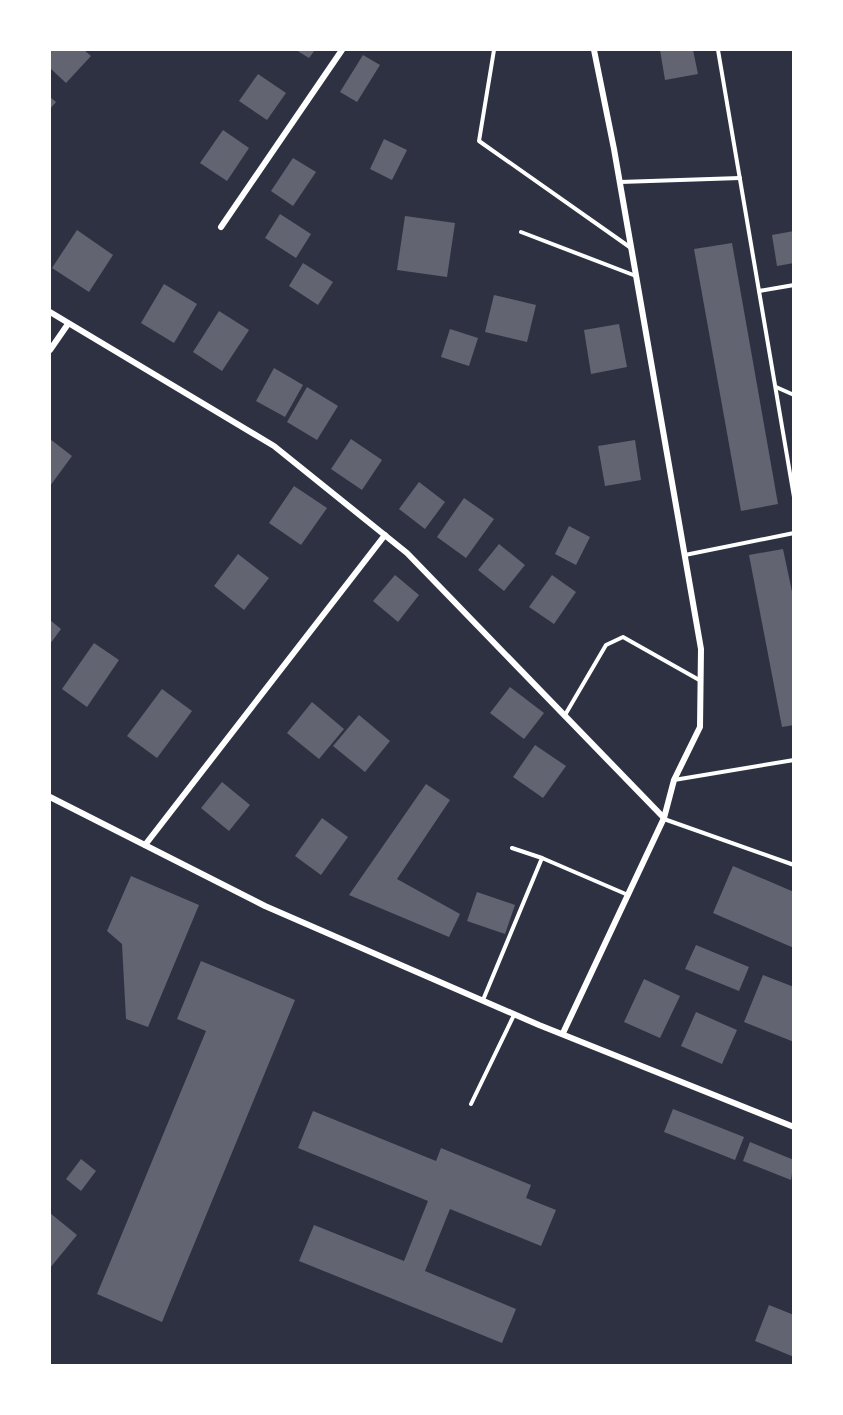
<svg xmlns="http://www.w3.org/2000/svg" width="843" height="1415" font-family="'Roboto Condensed',sans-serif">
  <rect width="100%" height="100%" fill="#2d3142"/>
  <!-- building -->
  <g fill="#626471">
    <polygon points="50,50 84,50 91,56 66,83 50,68"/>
    <polygon points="296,50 315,50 309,58"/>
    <polygon points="660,50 693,50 698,74 665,80"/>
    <polygon points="363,55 380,65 357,102 340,92"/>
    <polygon points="258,74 286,93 267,120 239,101"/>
    <polygon points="50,97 56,102 50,109"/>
    <polygon points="223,130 249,148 227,181 200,163"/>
    <polygon points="384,139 407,150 392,180 370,169"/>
    <polygon points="293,158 316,172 293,206 271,191"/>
    <polygon points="280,214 311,234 296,258 265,238"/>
    <polygon points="405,216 455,223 447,277 397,270"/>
    <polygon points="77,230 113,255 89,292 52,268"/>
    <polygon points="794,231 794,263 777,266 772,235"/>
    <polygon points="732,243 778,504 741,511 694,249"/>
    <polygon points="303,263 333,282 318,305 289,286"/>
    <polygon points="164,284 197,304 174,343 141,323"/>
    <polygon points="494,295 536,305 527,342 485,332"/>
    <polygon points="219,311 249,330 222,371 193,352"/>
    <polygon points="619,324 627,367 591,374 584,330"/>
    <polygon points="450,329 478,338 469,366 441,357"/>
    <polygon points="274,368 303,385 285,417 256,401"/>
    <polygon points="307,387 338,406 317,440 287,422"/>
    <polygon points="50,439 72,456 50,486"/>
    <polygon points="351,439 382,460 362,490 331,469"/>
    <polygon points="635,440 641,480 605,486 598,446"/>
    <polygon points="419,482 445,502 425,529 399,509"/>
    <polygon points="294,486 327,508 301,545 269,523"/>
    <polygon points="464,498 494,519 466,558 437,537"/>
    <polygon points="569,526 590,537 576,565 555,554"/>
    <polygon points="499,544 525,565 504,591 478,570"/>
    <polygon points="783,549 794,601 794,725 782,727 749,555"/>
    <polygon points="238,554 269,578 244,610 214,586"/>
    <polygon points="395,575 419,595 398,622 373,601"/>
    <polygon points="552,575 576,592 554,624 529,607"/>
    <polygon points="50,620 61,629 50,644"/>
    <polygon points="94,643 119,660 87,707 62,689"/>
    <polygon points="510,687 544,713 524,739 490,713"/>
    <polygon points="162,689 192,711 157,758 127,736"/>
    <polygon points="312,702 344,729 319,759 287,733"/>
    <polygon points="359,715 390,741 365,772 333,746"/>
    <polygon points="535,745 566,766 543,798 513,777"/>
    <polygon points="222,782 250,805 229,831 201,808"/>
    <polygon points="426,784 450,800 397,879 460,914 449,937 349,895"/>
    <polygon points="322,818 348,837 321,875 295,856"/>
    <polygon points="733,866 794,892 794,948 713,913"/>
    <polygon points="131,876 199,905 148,1027 126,1019 122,944 107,931"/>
    <polygon points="477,892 515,905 505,934 467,921"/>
    <polygon points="696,945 749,967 739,991 685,969"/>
    <polygon points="201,961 295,1000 162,1322 97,1294 206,1031 177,1019"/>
    <polygon points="763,975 794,987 794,1042 744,1022"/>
    <polygon points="644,979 680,996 660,1038 624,1022"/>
    <polygon points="696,1012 737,1030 722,1064 681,1046"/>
    <polygon points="673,1109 744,1137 735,1160 664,1132"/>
    <polygon points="313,1111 436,1161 441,1148 531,1185 526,1198 556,1210 541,1246 450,1209 425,1271 516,1309 502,1343 299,1261 314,1225 404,1261 428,1201 298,1148"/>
    <polygon points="750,1142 794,1160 791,1180 743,1161"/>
    <polygon points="81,1159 96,1171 81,1191 66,1179"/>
    <polygon points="50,1213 77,1235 50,1268"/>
    <polygon points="769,1305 794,1315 794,1357 755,1341"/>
  </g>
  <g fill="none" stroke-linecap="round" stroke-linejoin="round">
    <!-- service -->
    <g stroke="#fff" stroke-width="4">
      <polyline points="494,50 479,141 631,248"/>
      <polyline points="718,50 794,497"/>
      <polyline points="620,182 740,178"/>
      <polyline points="521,232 636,276"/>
      <polyline points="759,291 794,285"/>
      <polyline points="776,387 794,395"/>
      <polyline points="685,555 794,533"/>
      <polyline points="565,715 606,645 623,637 701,681"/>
      <polyline points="674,780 794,760"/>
      <polyline points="664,819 794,865"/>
      <polyline points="542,858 628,895"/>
      <polyline points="483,1000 542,858 512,848"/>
      <polyline points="471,1104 514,1015"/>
    </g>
    <!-- minor -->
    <g stroke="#fff" stroke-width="6">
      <polyline points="221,227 342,50"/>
      <polyline points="50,312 274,446 407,553 664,818"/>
      <polyline points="50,350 68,324"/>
      <polyline points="50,797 265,906 539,1025 794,1127"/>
      <polyline points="145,845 385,535"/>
      <polyline points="563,1033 664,818 674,780 700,727 701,649 614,149 594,50"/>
    </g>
  </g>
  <!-- border -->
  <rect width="843" height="1415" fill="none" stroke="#ffffff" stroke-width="102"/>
</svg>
